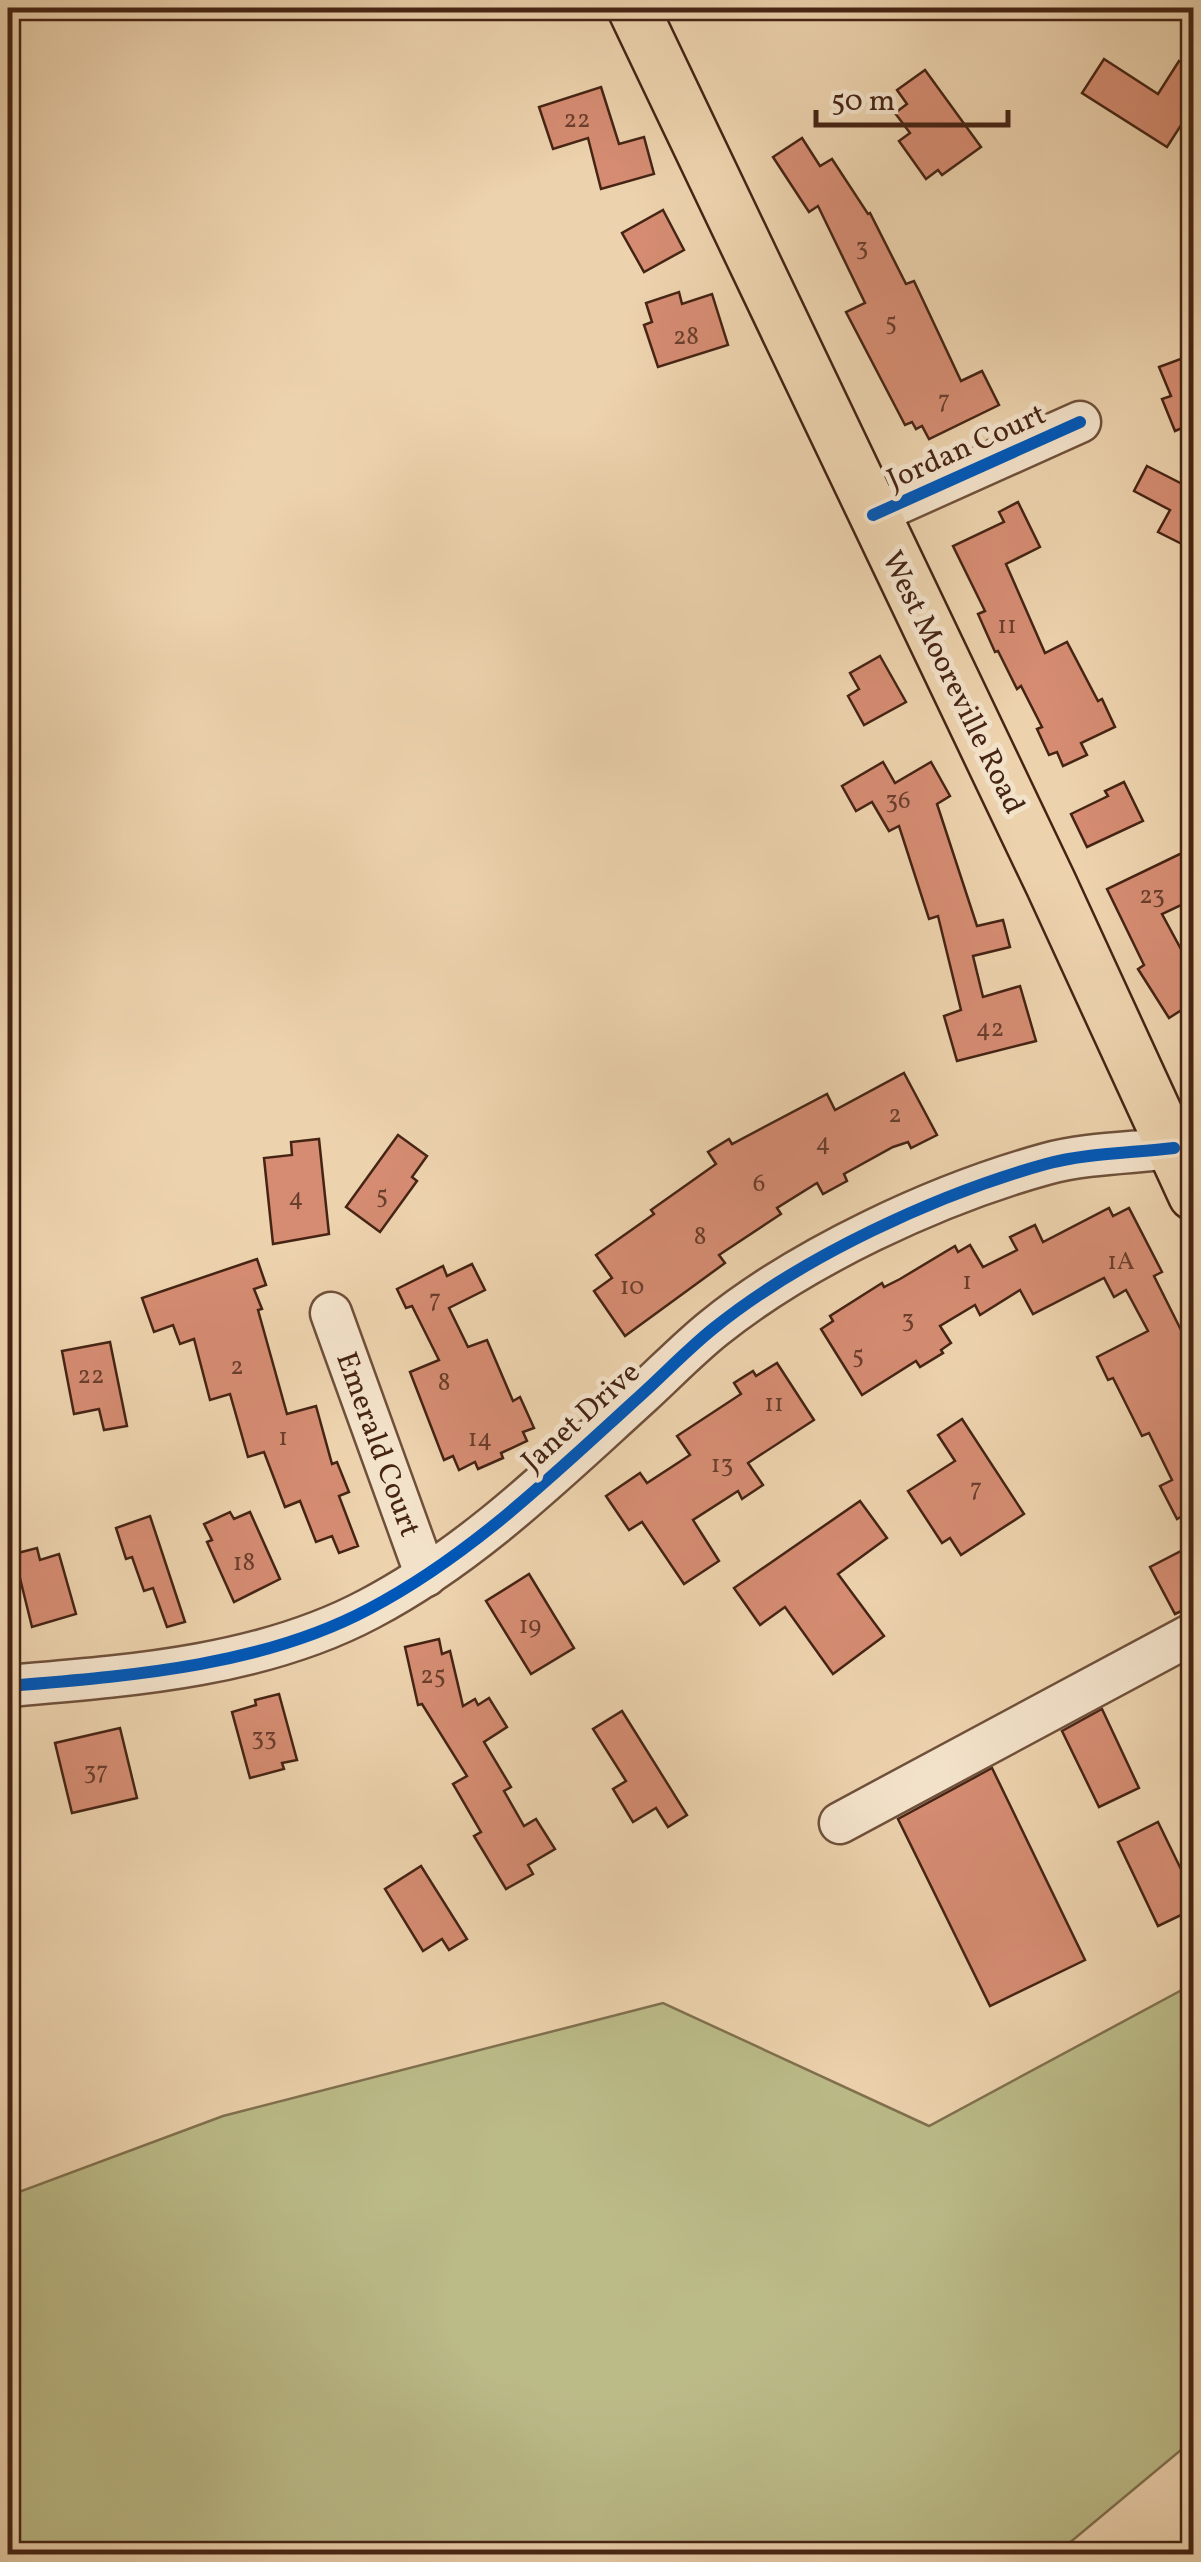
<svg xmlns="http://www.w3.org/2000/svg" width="1201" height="2562" font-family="Vollkorn,serif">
  <rect width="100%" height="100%" fill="#ecd2ad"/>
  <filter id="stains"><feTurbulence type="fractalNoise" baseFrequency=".002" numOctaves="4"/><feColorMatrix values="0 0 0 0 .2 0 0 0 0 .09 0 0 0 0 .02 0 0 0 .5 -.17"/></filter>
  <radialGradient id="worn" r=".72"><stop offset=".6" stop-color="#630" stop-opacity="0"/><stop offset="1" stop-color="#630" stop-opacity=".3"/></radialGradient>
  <!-- green -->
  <polygon fill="#bb8" stroke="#80704e" stroke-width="2.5" points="1193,1984 1193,2440 1056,2554 8,2554 8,2196 223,2116 663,2003 929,2126"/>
  <!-- building -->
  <g fill="#d58c72" stroke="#462414" stroke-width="2.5">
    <polygon points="1104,59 1158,94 1179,61 1194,70 1194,105 1167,147 1082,93"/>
    <polygon points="925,70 981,147 942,175 938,170 926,179 899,141 910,133 895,113 907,104 897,90"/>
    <polygon points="601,87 619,144 644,137 654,174 601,189 588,138 553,149 539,107"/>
    <polygon points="802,138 820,166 832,159 868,214 870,213 906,284 914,281 961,381 982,371 999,405 929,439 922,426 916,429 912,422 905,425 846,312 865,303 818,206 809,212 773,157"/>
    <polygon points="663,210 684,250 644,272 622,233"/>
    <polygon points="679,292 682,304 712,294 728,345 658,367 644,325 652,322 646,303"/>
    <polygon points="1194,354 1194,423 1175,431 1162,399 1171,396 1159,367"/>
    <polygon points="1147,466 1194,490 1194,550 1158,532 1170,510 1134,491"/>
    <polygon points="1018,502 1040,547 1006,564 1045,653 1067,642 1098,701 1102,699 1115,727 1081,743 1087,755 1063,766 1057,752 1049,755 1037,729 1042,727 1021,686 1017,689 998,651 995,652 978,614 985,611 953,546 1004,522 999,512"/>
    <polygon points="880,656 906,702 864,725 848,696 859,689 850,673"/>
    <polygon points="883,762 895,783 931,762 950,796 937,804 977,926 1003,920 1010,947 973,956 983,997 1020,986 1036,1041 957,1061 944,1016 961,1010 938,916 929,919 899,826 889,831 872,802 856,811 842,786"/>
    <polygon points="1124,782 1143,821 1087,847 1071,814 1108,796 1105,791"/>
    <polygon points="1182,853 1194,876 1194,899 1162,914 1189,964 1185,966 1194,980 1194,1002 1169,1018 1138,969 1144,965 1107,889"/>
    <polygon points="904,1073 937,1135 911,1148 908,1142 893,1147 844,1174 847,1181 823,1194 817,1183 777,1208 781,1214 719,1255 725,1263 625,1336 594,1291 612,1278 596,1255 654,1214 651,1210 716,1164 708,1152 729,1139 732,1144 827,1094 835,1110"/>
    <polygon points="398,1135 427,1156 412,1177 417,1181 380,1232 346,1207"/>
    <polygon points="319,1139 329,1234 273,1244 264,1158 292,1155 291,1142"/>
    <polygon points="1109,1208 1113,1216 1129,1208 1162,1272 1154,1276 1194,1356 1194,1524 1188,1513 1177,1519 1160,1486 1172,1480 1149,1433 1142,1436 1113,1378 1108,1380 1097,1357 1148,1331 1126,1290 1114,1297 1104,1278 1033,1314 1020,1290 980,1315 975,1305 940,1326 951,1343 941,1350 943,1353 920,1367 916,1361 862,1395 821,1329 833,1321 830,1316 882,1283 884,1287 900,1279 955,1246 958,1252 970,1245 983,1267 1017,1250 1010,1237 1035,1225 1043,1242"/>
    <polygon points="257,1259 266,1285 254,1289 262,1309 258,1310 287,1414 316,1406 332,1464 337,1462 349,1492 339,1496 358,1546 339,1553 332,1536 316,1542 300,1501 285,1507 264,1452 248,1457 230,1394 210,1400 194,1339 180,1344 173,1325 154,1332 142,1298"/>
    <polygon points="472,1264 485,1290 449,1308 468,1347 487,1340 513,1401 520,1397 534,1428 523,1432 527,1441 501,1453 503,1458 478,1469 475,1462 459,1470 453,1456 444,1460 410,1372 439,1360 412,1306 406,1308 397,1289 443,1266 447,1276"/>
    <polygon points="110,1342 127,1426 104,1430 99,1409 74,1414 62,1351"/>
    <polygon points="777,1363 814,1420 748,1463 763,1485 742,1499 738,1491 693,1520 719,1561 684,1584 642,1522 629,1530 606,1496 640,1473 647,1483 690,1455 677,1436 741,1394 734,1383 753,1371 756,1376"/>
    <polygon points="962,1419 1024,1514 961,1555 950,1538 942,1543 908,1491 955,1461 938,1435"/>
    <polygon points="860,1501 887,1538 838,1574 884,1636 833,1674 785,1607 760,1625 734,1588"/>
    <polygon points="230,1512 234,1519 250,1512 280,1579 234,1602 207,1542 212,1540 204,1524"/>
    <polygon points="150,1516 185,1622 167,1627 153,1588 144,1591 132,1557 126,1559 116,1528"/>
    <polygon points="37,1548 40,1560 59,1554 76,1614 32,1627 14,1554"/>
    <polygon points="1183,1550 1194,1571 1194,1605 1175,1614 1150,1567"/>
    <polygon points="529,1574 574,1648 531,1674 486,1601"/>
    <polygon points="439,1639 442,1654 450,1651 463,1706 475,1699 478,1705 489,1698 507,1727 484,1742 511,1787 504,1791 524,1826 536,1819 555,1849 528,1865 533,1874 506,1889 474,1836 481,1832 453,1784 467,1776 422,1704 418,1705 405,1647"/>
    <polygon points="279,1694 297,1760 282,1763 284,1769 250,1778 232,1712 256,1705 255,1700"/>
    <polygon points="1102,1709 1139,1788 1099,1807 1062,1731"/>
    <polygon points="622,1711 687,1815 668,1827 656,1808 633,1822 613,1789 626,1781 593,1729"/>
    <polygon points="120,1728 137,1798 72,1813 55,1743"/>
    <polygon points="992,1768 1085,1960 990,2006 898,1819"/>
    <polygon points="1158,1822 1194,1896 1194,1909 1158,1926 1118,1842"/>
    <polygon points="421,1866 467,1939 449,1950 442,1939 423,1951 385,1889"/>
  </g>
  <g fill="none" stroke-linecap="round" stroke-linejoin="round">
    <defs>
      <g id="minor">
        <polyline points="873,515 1080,422"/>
        <polyline points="331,1313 426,1576"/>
        <path d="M8,1686c119,-10 252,-19 361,-77 103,-54 187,-137 273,-215 24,-22 47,-46 72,-66 88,-71 223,-134 332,-164 40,-11 86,-11 128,-16"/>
        <polyline points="840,1823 1194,1633"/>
      </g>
      <polyline id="major" points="633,8 1051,884 1194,1195"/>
    </defs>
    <!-- minor casing -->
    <use href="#minor" stroke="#70503a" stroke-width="45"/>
    <!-- major casing -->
    <use href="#major" stroke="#462414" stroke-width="55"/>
    <!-- minor -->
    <use href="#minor" stroke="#f3e2ca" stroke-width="40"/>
    <!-- major -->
    <use href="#major" stroke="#ecd2ad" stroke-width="50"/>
    <defs>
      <g id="cycleway">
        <polyline points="873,515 1080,422"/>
        <path d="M8,1686c119,-10 252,-19 361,-77 103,-54 187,-137 273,-215 24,-22 47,-46 72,-66 88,-71 223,-134 332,-164 40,-11 86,-11 128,-16"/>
      </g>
    </defs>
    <!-- cycleway casing -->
    <use href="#cycleway" stroke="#f3e2ca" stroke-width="19"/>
    <!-- cycleway -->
    <use href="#cycleway" stroke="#0057b8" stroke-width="12"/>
  </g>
  <g text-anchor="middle" stroke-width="10" stroke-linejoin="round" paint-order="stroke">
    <!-- number labels -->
    <g font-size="25" fill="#6a3e2c">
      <text x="577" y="127">22</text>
      <text x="862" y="255">3</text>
      <text x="891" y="330">5</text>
      <text x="686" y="344">28</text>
      <text x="944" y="408">7</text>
      <text x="1007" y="633">11</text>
      <text x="898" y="808">36</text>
      <text x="1152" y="903">23</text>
      <text x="990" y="1036">42</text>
      <text x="895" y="1122">2</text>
      <text x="823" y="1150">4</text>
      <text x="759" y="1191">6</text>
      <text x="382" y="1203">5</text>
      <text x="296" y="1205">4</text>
      <text x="700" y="1244">8</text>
      <text x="1121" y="1269">1A</text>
      <text x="967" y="1289">1</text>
      <text x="632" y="1294">10</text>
      <text x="435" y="1307">7</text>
      <text x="908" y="1327">3</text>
      <text x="858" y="1363">5</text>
      <text x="237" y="1374">2</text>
      <text x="91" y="1383">22</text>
      <text x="444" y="1390">8</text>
      <text x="774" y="1411">11</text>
      <text x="283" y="1445">1</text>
      <text x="480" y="1446">14</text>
      <text x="722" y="1472">13</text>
      <text x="976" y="1496">7</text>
      <text x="244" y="1570">18</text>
      <text x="530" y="1633">19</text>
      <text x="433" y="1683">25</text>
      <text x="264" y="1745">33</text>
      <text x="96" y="1779">37</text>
    </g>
    <!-- street labels -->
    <g font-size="30" fill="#462414" stroke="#f3e2ca">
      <text transform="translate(966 446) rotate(-24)" y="10">Jordan Court</text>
      <text transform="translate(954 682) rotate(64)" y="10">West Mooreville Road</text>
      <text transform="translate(580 1416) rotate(-42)" y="10">Janet Drive</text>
      <text transform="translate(379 1444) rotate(70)" y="10">Emerald Court</text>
    </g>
  </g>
  <!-- margin -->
  <rect width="1201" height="2562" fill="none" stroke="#ecd2ad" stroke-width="40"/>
  <rect x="10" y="10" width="1181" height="2542" fill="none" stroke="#462414" stroke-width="5"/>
  <rect x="20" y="20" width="1161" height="2522" fill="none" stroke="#462414" stroke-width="2.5"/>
  <!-- scale -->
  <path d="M816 110v15h192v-15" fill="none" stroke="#462414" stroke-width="5"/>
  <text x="831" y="110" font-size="30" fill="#462414" stroke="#f3e2ca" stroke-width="8" paint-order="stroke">50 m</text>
  <rect width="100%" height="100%" filter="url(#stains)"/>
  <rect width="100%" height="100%" fill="url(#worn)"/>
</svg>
